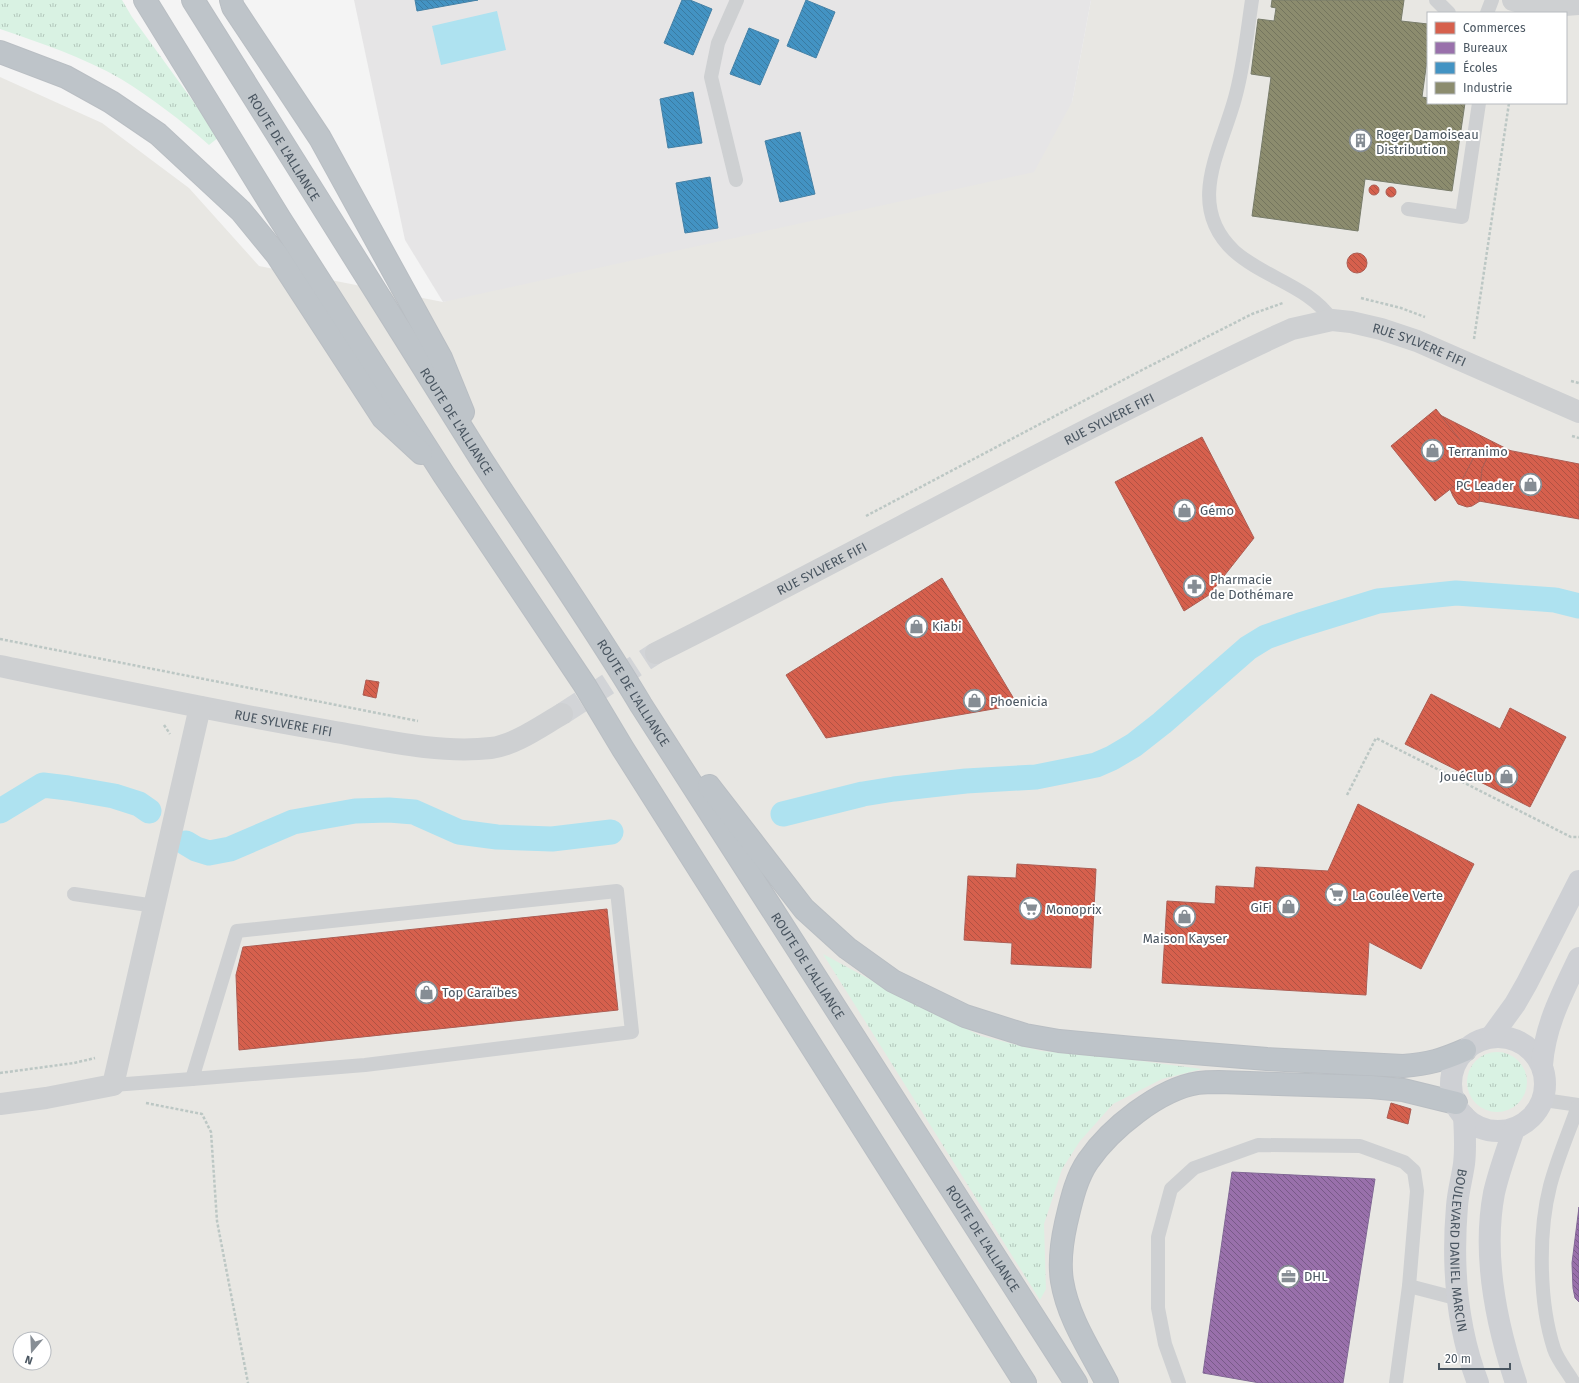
<svg xmlns="http://www.w3.org/2000/svg" width="1579" height="1383" font-family="'Fira Sans',sans-serif">
  <defs>
    <pattern id="grass-tufts" width="24" height="20" patternUnits="userSpaceOnUse"><rect width="24" height="20" fill="#d9f2e3"/><path d="M3 7l-1-3M5 7V3M7 7l1-3M15 17l-1-3M17 17v-4M19 17l1-3" fill="none" stroke="#b2c7bb"/></pattern>
    <pattern id="shops-back-hatch" width="6" height="6" patternUnits="userSpaceOnUse"><rect width="6" height="6" fill="#d6604d"/><path d="M-1 5l2 2M0 0l6 6M5-1l2 2" fill="none" stroke="#b05243"/></pattern>
    <pattern id="offices-back-hatch" width="6" height="6" patternUnits="userSpaceOnUse"><rect width="6" height="6" fill="#9970ab"/><path d="M-1 5l2 2M0 0l6 6M5-1l2 2" fill="none" stroke="#785a88"/></pattern>
    <pattern id="schools-back-hatch" width="6" height="6" patternUnits="userSpaceOnUse"><rect width="6" height="6" fill="#4393c3"/><path d="M-1 5l2 2M0 0l6 6M5-1l2 2" fill="none" stroke="#3a7ba2"/></pattern>
    <pattern id="industry-back-hatch" width="6" height="6" patternUnits="userSpaceOnUse"><rect width="6" height="6" fill="#8c8c6e"/><path d="M-1 5l2 2M0 0l6 6M5-1l2 2" fill="none" stroke="#74755e"/></pattern>
  </defs>
  <rect width="100%" height="100%" fill="#f4f4f4"/>
  <!-- commercial -->
  <path fill="#e8e7e3" fill-rule="evenodd" d="M1091,0h488v1383h-1579v-1306l102,46 87,65 70,78 184,36 629,-200zM1428,13h138v90h-138zM20,1339h24v24h-24z"/>
  <!-- education -->
  <polygon fill="#e6e5e6" points="354,0 1091,0 1072,102 1034,172 443,302 405,240"/>
  <!-- grass -->
  <g fill="url(#grass-tufts)">
    <path d="M0,0h122l10,17 87,120 -10,8c-27,-24 -57,-47 -88,-66 -38,-22 -80,-36 -121,-50z"/>
    <polygon points="823,954 915,1004 981,1036 1041,1051 1118,1058 1202,1069 1162,1079 1113,1104 1080,1141 1062,1169 1044,1224 1046,1289 1040,1300"/>
    <circle cx="1497" cy="1082" r="30"/>
  </g>
  <!-- water -->
  <polygon fill="#aee2f0" points="497,11 506,50 441,65 432,26"/>
  <!-- shops -->
  <g fill="url(#shops-back-hatch)" stroke="#ac5d53">
    <circle cx="1374" cy="190" r="5"/>
    <circle cx="1391" cy="192" r="5"/>
    <circle cx="1357" cy="263" r="10"/>
    <polygon points="1436,409 1474,457 1462,480 1435,501 1391,446"/>
    <polygon points="1440,415 1511,451 1492,447 1482,469 1479,501 1480,501 1472,506 1467,507 1458,504 1453,496 1450,489 1462,480 1474,457"/>
    <polygon points="1202,437 1254,538 1209,595 1184,611 1115,482"/>
    <polygon points="1492,447 1579,464 1579,519 1479,501 1482,469"/>
    <polygon points="942,578 1014,699 999,708 826,738 786,675"/>
    <polygon points="366,680 379,682 376,698 363,695"/>
    <polygon points="1431,694 1500,729 1510,708 1566,737 1530,807 1405,744"/>
    <polygon points="1358,804 1474,864 1421,969 1369,942 1366,995 1162,983 1167,901 1215,904 1216,886 1254,888 1256,867 1328,871"/>
    <polygon points="1017,864 1096,869 1091,968 1011,964 1012,943 964,940 968,876 1016,878"/>
    <polygon points="607,909 618,1010 239,1050 236,975 243,947"/>
    <polygon points="1391,1103 1411,1109 1408,1124 1387,1118"/>
  </g>
  <!-- offices -->
  <g fill="url(#offices-back-hatch)" stroke="#816895">
    <polygon points="1232,1172 1375,1179 1343,1383 1260,1383 1203,1373"/>
    <polygon points="1579,1207 1579,1302 1575,1298 1573,1288 1572,1263"/>
  </g>
  <!-- schools -->
  <g fill="url(#schools-back-hatch)" stroke="#4581a6">
    <polygon points="415,0 478,0 417,11"/>
    <polygon points="682,0 690,0 712,9 693,55 664,43"/>
    <polygon points="806,0 835,12 816,58 787,46"/>
    <polygon points="749,28 779,40 760,85 730,74"/>
    <polygon points="693,92 702,143 668,148 660,99"/>
    <polygon points="800,132 815,194 780,202 765,141"/>
    <polygon points="710,177 718,228 685,233 676,183"/>
  </g>
  <!-- industry -->
  <polygon fill="url(#industry-back-hatch)" stroke="#787c6a" points="1272,0 1404,0 1401,21 1428,24 1428,53 1422,97 1428,98 1428,103 1465,103 1452,191 1365,179 1358,231 1252,216 1271,77 1251,74 1258,19 1274,21 1276,8 1271,7"/>
  <g fill="none" stroke-linecap="round" stroke-linejoin="round">
    <!-- canal -->
    <g stroke="#aee2f0" stroke-width="25">
      <polyline points="0,811 43,785 68,788 114,796 139,804 149,811"/>
      <polyline points="783,814 863,794 894,789 966,781 1036,777 1096,765 1112,758 1134,745 1162,723 1248,648 1266,637 1300,625 1378,601 1456,593 1555,600 1579,606"/>
      <polyline points="186,843 196,849 209,853 230,849 293,822 355,811 389,810 414,812 459,832 497,837 552,839 611,832"/>
    </g>
    <!-- street-tunnel -->
    <polyline stroke="#d2d4d7" stroke-width="22" stroke-dasharray="22 11" stroke-linecap="butt" points="562,714 656,653"/>
    <defs>
      <g id="highway">
        <polyline points="145,0 280,219 444,475 584,684 623,749 1025,1383"/>
        <path id="s4" d="M193,0c95,154 191,307 288,459 53,82 110,162 160,246l435,678"/>
        <polyline points="231,0 233,7 320,138 441,358 463,412"/>
        <polyline points="0,52 66,77 111,102 158,134 241,211 277,255 383,418 421,453"/>
        <path d="M709,786l95,123 43,39 46,33 72,35 60,19 34,6 74,7 134,11 136,7c26,-2 39,-6 62,-16"/>
        <path d="M1107,1383c-17,-33 -39,-65 -45,-102 -3,-19 0,-40 4,-58 5,-21 10,-45 22,-62 22,-32 71,-72 110,-78 7,-1 14,-1 21,-1l152,5 32,3 53,13"/>
      </g>
    </defs>
    <!-- highway casing -->
    <use href="#highway" stroke="#b9bec3" stroke-width="24"/>
    <!-- path -->
    <g stroke="#bcc7c4" stroke-width="2.5" stroke-dasharray="3 2" stroke-linecap="butt">
      <polyline points="1361,298 1401,308 1425,317"/>
      <polyline points="1474,339 1509,103"/>
      <polyline points="1571,381 1579,383"/>
      <polyline points="1572,436 1579,438"/>
      <polyline points="866,516 1142,370 1252,314 1283,303"/>
      <polyline points="0,639 418,721"/>
      <polyline points="164,725 170,734"/>
      <polyline points="1347,795 1376,738 1571,837 1579,837"/>
      <polyline points="0,1073 74,1063 95,1058"/>
      <polyline points="146,1103 202,1114 211,1132 217,1221 248,1383"/>
    </g>
    <!-- lane -->
    <g stroke="#ced0d2" stroke-width="14">
      <path d="M1252,0c-5,33 -8,66 -17,98 -14,52 -50,107 -1,153 30,27 75,35 98,69"/>
      <polyline points="1436,0 1449,13"/>
      <polyline points="1487,13 1492,0"/>
      <polyline points="736,180 711,77 718,43 737,0"/>
      <polyline points="1408,209 1462,217 1479,103"/>
      <polygon points="617,891 632,1032 365,1065 192,1079 237,931"/>
      <polyline points="74,894 155,906"/>
      <polyline points="113,1085 192,1079"/>
      <polyline points="1544,1100 1579,1105"/>
      <polyline points="1409,1286 1459,1299"/>
      <polyline points="1179,1383 1165,1344 1158,1308 1158,1237 1171,1189 1194,1168 1258,1145 1360,1146 1404,1162 1414,1171 1417,1191 1409,1286 1396,1383"/>
      <path d="M1574,1383c-6,-11 -16,-22 -20,-34 -15,-46 -16,-116 -4,-163 7,-27 19,-54 28,-80"/>
    </g>
    <!-- street -->
    <g stroke="#ced0d2" stroke-width="22">
      <path d="M1513,0c21,7 45,6 66,4"/>
      <path id="s1" d="M656,653c155,-77 307,-161 462,-239 58,-29 115,-59 174,-85l40,-9 19,2 30,7 36,12 162,71"/>
      <path id="s2" d="M0,666c110,23 219,46 330,65 52,9 108,23 161,17 24,-3 50,-22 71,-34"/>
      <polyline points="0,1104 46,1098 113,1085 200,707"/>
    </g>
    <!-- secondary -->
    <g stroke="#ced0d4" stroke-width="22">
      <circle cx="1498" cy="1084" r="47"/>
      <polyline points="1491,1037 1515,1004 1527,983 1579,881"/>
      <path d="M1542,1065c3,-40 20,-71 37,-107"/>
      <path id="s3" d="M1464,1116c1,16 2,32 0,48 -2,14 -6,28 -7,42 -5,59 0,122 21,177"/>
      <path d="M1514,1129c-7,21 -15,42 -20,64 -12,63 2,130 22,190"/>
    </g>
    <!-- highway -->
    <use href="#highway" stroke="#bec4c9" stroke-width="22"/>
  </g>
  <!-- icons -->
  <defs>
    <symbol id="building-ring" viewBox="-11 -11 22 22"><circle r="9.5" fill="#fff" stroke="#868d94" stroke-width="1.5"/><path d="M-4-6H4V6H1V3H-1V6H-4ZM-2.5-4.3h1.7v1.8h-1.7ZM.8-4.3h1.7v1.8H.8ZM-2.5-1h1.7V.8h-1.7ZM.8-1h1.7V.8H.8Z" fill="#868d94"/></symbol>
    <symbol id="shop-ring" viewBox="-11 -11 22 22"><circle r="9.5" fill="#fff" stroke="#868d94" stroke-width="1.5"/><path d="M-5-2.5h2.3a2.7 3.5 0 0 1 5.4 0H5L5.5 6h-11ZM-1.5-2.5h3a1.5 2.3 0 0 0-3 0Z" fill="#868d94"/></symbol>
    <symbol id="pharmacy-ring" viewBox="-11 -11 22 22"><circle r="9.5" fill="#fff" stroke="#868d94" stroke-width="1.5"/><path d="M-2-6h4v4h4v4h-4v4h-4v-4h-4v-4h4Z" fill="#868d94"/></symbol>
    <symbol id="supermarket-ring" viewBox="-11 -11 22 22"><circle r="9.5" fill="#fff" stroke="#868d94" stroke-width="1.5"/><path d="M-6-5.5h2.5l.6 2H6L4.5 2H-2.5L-4.4-4H-6ZM-1.5 3.2a1.3 1.3 0 1 0 .1 0ZM3 3.2a1.3 1.3 0 1 0 .1 0Z" fill="#868d94"/></symbol>
    <symbol id="office-ring" viewBox="-11 -11 22 22"><circle r="9.5" fill="#fff" stroke="#868d94" stroke-width="1.5"/><path d="M-6-3h4V-5.5h4V-3h4V5H-6ZM-1-4.5V-3h2v-1.5ZM-6 0V1H6V0Z" fill="#868d94"/></symbol>
  </defs>
  <g fill-rule="evenodd">
    <use href="#building-ring" x="1348" y="128" width="25" height="25"/>
    <use href="#shop-ring" x="1420" y="438" width="25" height="25"/>
    <use href="#shop-ring" x="1518" y="472" width="25" height="25"/>
    <use href="#shop-ring" x="1172" y="498" width="25" height="25"/>
    <use href="#pharmacy-ring" x="1182" y="574" width="25" height="25"/>
    <use href="#shop-ring" x="904" y="614" width="25" height="25"/>
    <use href="#shop-ring" x="962" y="688" width="25" height="25"/>
    <use href="#shop-ring" x="1494" y="764" width="25" height="25"/>
    <use href="#supermarket-ring" x="1324" y="882" width="25" height="25"/>
    <use href="#shop-ring" x="1276" y="894" width="25" height="25"/>
    <use href="#supermarket-ring" x="1018" y="896" width="25" height="25"/>
    <use href="#shop-ring" x="1172" y="904" width="25" height="25"/>
    <use href="#shop-ring" x="414" y="980" width="25" height="25"/>
    <use href="#office-ring" x="1276" y="1264" width="25" height="25"/>
  </g>
  <g text-anchor="middle" stroke-width="4" stroke-linejoin="round" paint-order="stroke">
    <!-- poi labels -->
    <g font-size="13" fill="#4a5661" stroke="#fff" text-anchor="start">
      <text x="1376" y="139">Roger Damoiseau<tspan x="1376" dy="15">Distribution</tspan></text>
      <text x="1448" y="456">Terranimo</text>
      <text x="1514" y="490" text-anchor="end">PC Leader</text>
      <text x="1200" y="515">Gémo</text>
      <text x="1210" y="584">Pharmacie<tspan x="1210" dy="15">de Dothémare</tspan></text>
      <text x="932" y="631">Kiabi</text>
      <text x="990" y="706">Phoenicia</text>
      <text x="1492" y="781" text-anchor="end">JouéClub</text>
      <text x="1352" y="900">La Coulée Verte</text>
      <text x="1272" y="912" text-anchor="end">GiFi</text>
      <text x="1046" y="914">Monoprix</text>
      <text x="1185" y="943" text-anchor="middle">Maison Kayser</text>
      <text x="442" y="997">Top Caraïbes</text>
      <text x="1304" y="1281">DHL</text>
    </g>
    <!-- street labels -->
    <g font-size="13" fill="#4a5661" stroke="#fff">
      <text dy="5" stroke="none"><textPath href="#s4" startOffset="173">ROUTE DE L'ALLIANCE</textPath></text>
      <text dy="5" stroke="none"><textPath href="#s1" startOffset="846">RUE SYLVERE FIFI</textPath></text>
      <text dy="5" stroke="none"><textPath href="#s1" startOffset="510">RUE SYLVERE FIFI</textPath></text>
      <text dy="5" stroke="none"><textPath href="#s4" startOffset="497">ROUTE DE L'ALLIANCE</textPath></text>
      <text dy="5" stroke="none"><textPath href="#s1" startOffset="186">RUE SYLVERE FIFI</textPath></text>
      <text dy="5" stroke="none"><textPath href="#s4" startOffset="821">ROUTE DE L'ALLIANCE</textPath></text>
      <text dy="5" stroke="none"><textPath href="#s2" startOffset="289">RUE SYLVERE FIFI</textPath></text>
      <text dy="5" stroke="none"><textPath href="#s4" startOffset="1145">ROUTE DE L'ALLIANCE</textPath></text>
      <text dy="5" stroke="none"><textPath href="#s4" startOffset="1469">ROUTE DE L'ALLIANCE</textPath></text>
      <text dy="5" stroke="none"><textPath href="#s3" startOffset="135">BOULEVARD DANIEL MARCIN</textPath></text>
    </g>
  </g>
  <!-- legend -->
  <rect x="1427" y="12" width="140" height="92" fill="#ffffff" stroke="#b7bbc0"/>
  <rect x="1435" y="22" width="20" height="12" fill="#d6604d" stroke="#b7bbc0"/>
  <text x="1463" y="32" font-size="12" fill="#4a5661">Commerces</text>
  <rect x="1435" y="42" width="20" height="12" fill="#9970ab" stroke="#b7bbc0"/>
  <text x="1463" y="52" font-size="12" fill="#4a5661">Bureaux</text>
  <rect x="1435" y="62" width="20" height="12" fill="#4393c3" stroke="#b7bbc0"/>
  <text x="1463" y="72" font-size="12" fill="#4a5661">Écoles</text>
  <rect x="1435" y="82" width="20" height="12" fill="#8c8c6e" stroke="#b7bbc0"/>
  <text x="1463" y="92" font-size="12" fill="#4a5661">Industrie</text>
  <!-- north arrow -->
  <g transform="translate(32 1351) rotate(199)"><circle r="19" fill="#ffffff" stroke="#b7bbc0"/>
  <path d="M0-3L7 15L0 10L-7 15Z" fill="#868d94"/>
  <text y="-6" font-size="11" font-weight="bold" text-anchor="middle" fill="#4a5661">N</text>
  </g>
  <!-- scale -->
  <path d="M1439 1363v6h71v-6" fill="none" stroke="#4a5661" stroke-width="2"/>
  <text x="1445" y="1363" font-size="12" fill="#4a5661" stroke="#ffffff" stroke-width="3" paint-order="stroke">20 m</text>
</svg>
